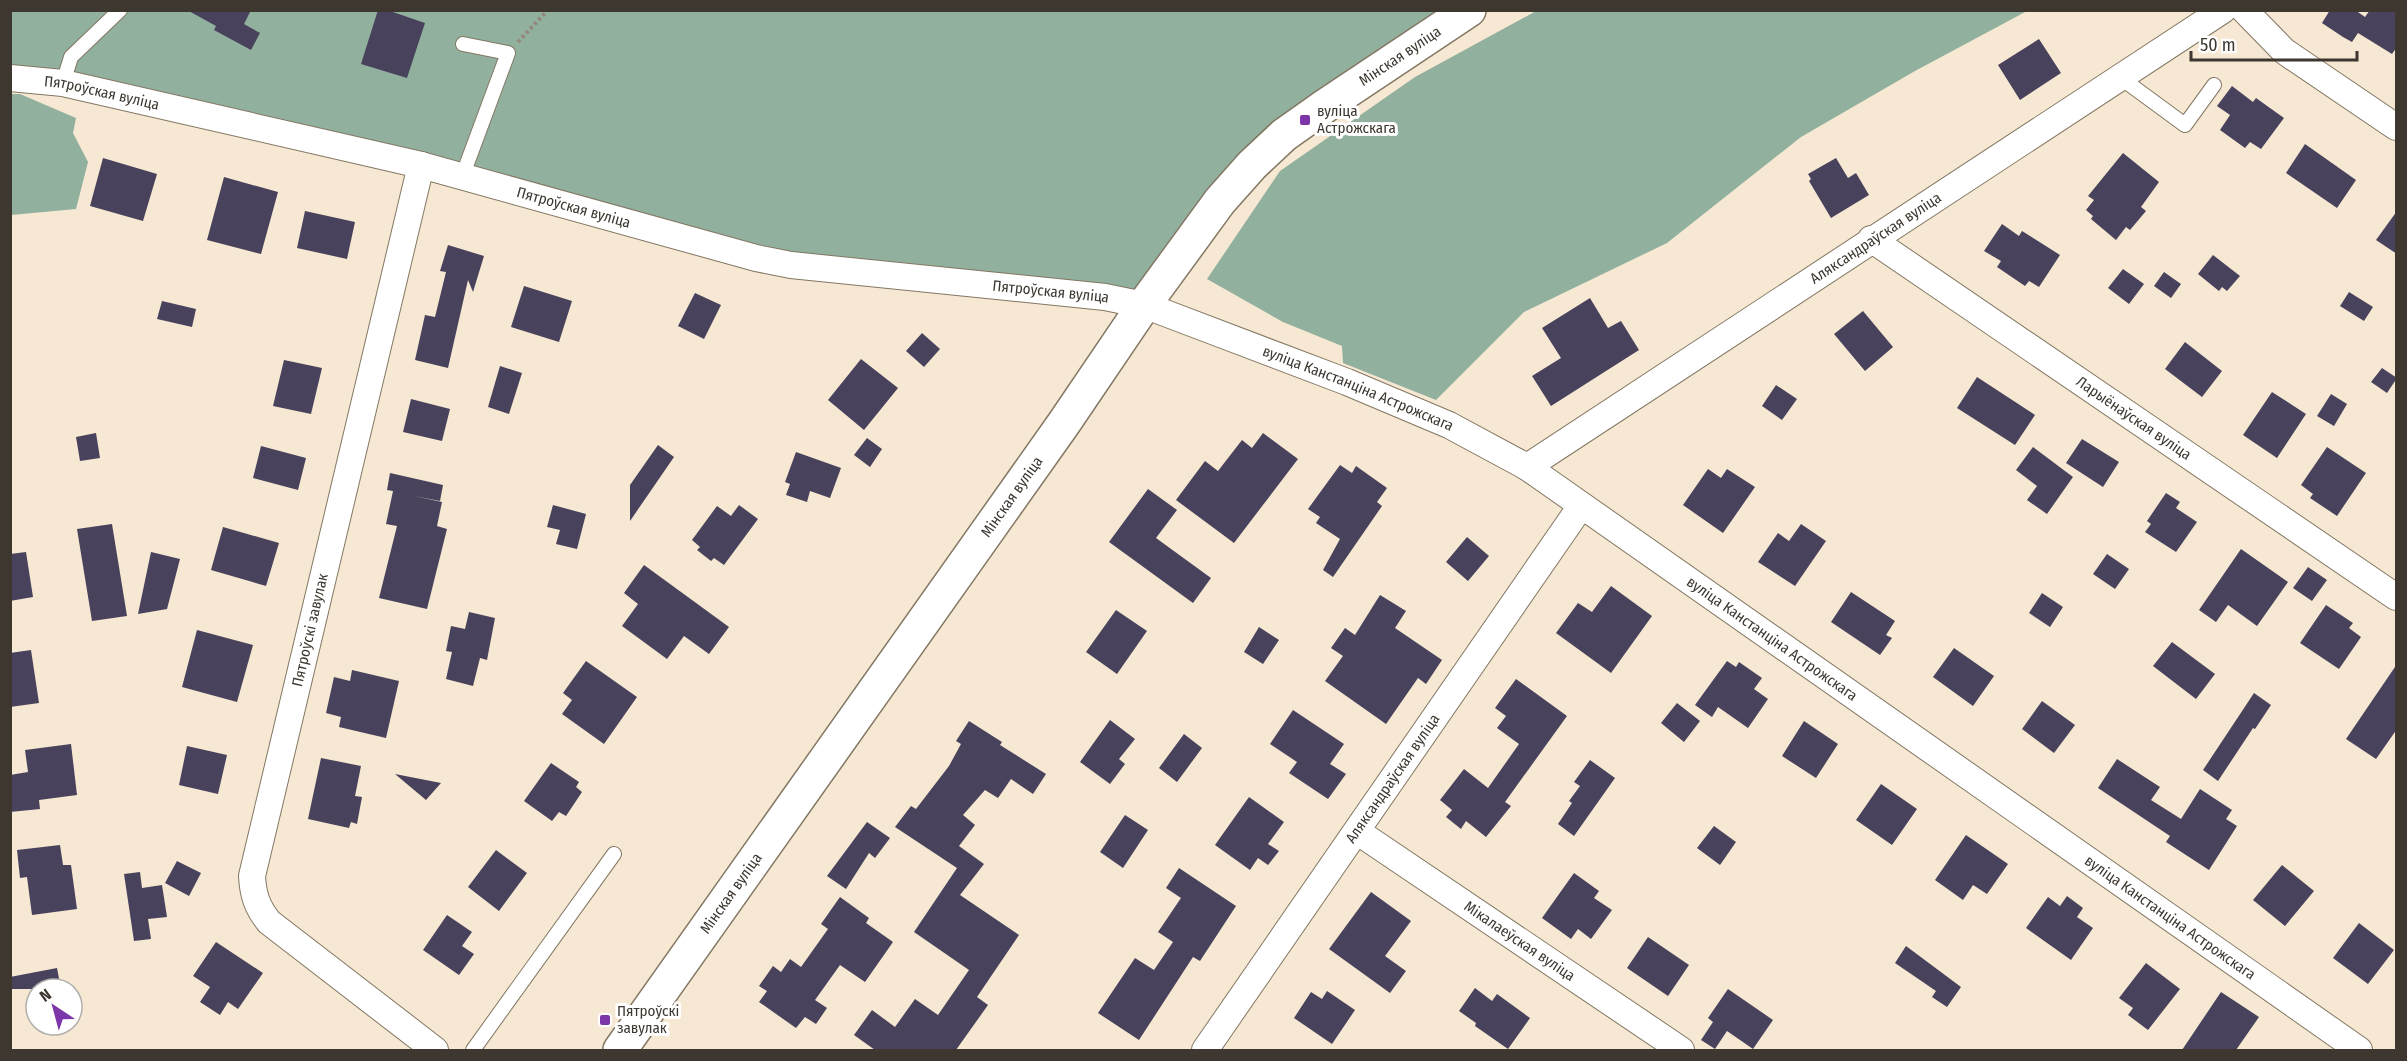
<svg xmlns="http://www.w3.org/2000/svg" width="2407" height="1061" viewBox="0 0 2407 1061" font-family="'Fira Sans Condensed',sans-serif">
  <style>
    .forest { fill: #91b09e }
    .building { fill: #49425c }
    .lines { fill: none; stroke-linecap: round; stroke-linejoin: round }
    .service-casing { stroke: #837763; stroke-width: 16 }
    .minor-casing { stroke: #837763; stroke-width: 28 }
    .secondary-casing { stroke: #837763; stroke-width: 36 }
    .path { stroke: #92897a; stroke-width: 4; stroke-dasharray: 3 3; stroke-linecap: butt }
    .service { stroke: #fff; stroke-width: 14 }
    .minor { stroke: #fff; stroke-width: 26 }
    .secondary { stroke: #fff; stroke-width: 33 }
    .poi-dot { fill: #7d36aa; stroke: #fff; stroke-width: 2 }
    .labels { text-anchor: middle; stroke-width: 6; stroke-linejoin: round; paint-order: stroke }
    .street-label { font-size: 15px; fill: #3d372f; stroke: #fff }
    .poi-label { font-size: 15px; fill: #3d372f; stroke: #fff; text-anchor: start }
  </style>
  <rect width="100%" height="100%" fill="#f6e8d2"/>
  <path class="forest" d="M11 10 1469 11 1325 106 1144 305 819 270 11 78Z
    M1538 10H2027V11L1915 71 1801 137 1667 243 1524 312 1436 400 1343 363 1342 346 1283 322 1207 279 1280 171 1415 77Z
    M11 94H20L76 118 73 133 88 162 76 209 11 215Z"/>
  <path class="building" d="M187 10H251L244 24 260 33 251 50 214 30 216 26Z
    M378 10H387L425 23 407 78 361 64Z
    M2330 10H2355L2365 17 2370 10H2397V47L2392 54 2358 33 2352 42 2343 37 2322 23Z
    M2039 39 2061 73 2020 100 1998 65Z
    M2232 86 2253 102 2256 98 2284 118 2261 149 2250 142 2245 148 2220 130 2230 115 2217 106Z
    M2305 144 2356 180 2337 208 2286 173Z
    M2123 153 2159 182 2141 207 2146 211 2130 230 2126 227 2116 240 2091 219 2093 216 2086 210 2094 200 2088 196Z
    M103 158 157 174 143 221 90 206Z
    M1836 158 1848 178 1856 173 1869 195 1831 218 1809 181 1811 179 1808 174Z
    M224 177 278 192 261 254 207 240Z
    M305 211 355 222 347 259 297 248Z
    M2397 211V254L2376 240Z
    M2002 224 2019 236 2022 231 2060 255 2039 287 2029 281 2025 286 1997 267 2001 261 1984 251Z
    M448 245 484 256 473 292 468 280 448 368 415 360 425 315 435 317 446 272 440 271Z
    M2213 255 2240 276 2227 291 2222 287 2219 291 2198 274Z
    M2123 269 2144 284 2129 304 2108 288Z
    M2164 272 2181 284 2171 298 2154 286Z
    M524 286 572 301 559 342 511 327Z
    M2349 292 2373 307 2364 321 2340 306Z
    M695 293 721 305 704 339 678 326Z
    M1590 298 1608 328 1621 321 1639 350 1551 406 1532 376 1561 358 1542 328Z
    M162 301 196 309 192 327 157 319Z
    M1863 311 1893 347 1865 371 1834 334Z
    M922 333 940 349 924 367 906 351Z
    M2185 342 2222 371 2202 397 2165 369Z
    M861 359 898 388 864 430 828 400Z
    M284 360 322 368 311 414 273 406Z
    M500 366 522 373 509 414 488 407Z
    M2382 368 2397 378 2387 393 2371 382Z
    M1977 377 2035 415 2015 445 1957 408Z
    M1776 385 1797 399 1782 420 1762 406Z
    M2272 392 2306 414 2277 458 2243 435Z
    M2331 394 2347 404 2334 426 2317 416Z
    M411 399 450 409 442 441 403 432Z
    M96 433 100 458 80 461 76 437Z
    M1263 433 1298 459 1234 543 1176 500 1205 461 1218 471 1242 440 1252 448Z
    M867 438 882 449 870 467 854 455Z
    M2082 439 2119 462 2103 487 2066 463Z
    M658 445 674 457 630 521V485Z
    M261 446 306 458 298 490 253 478Z
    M2033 447 2073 477 2047 514 2027 500 2037 486 2016 470Z
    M2327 447 2366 473 2337 516 2310 498 2313 494 2301 485Z
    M796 452 841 468 830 498 810 491 807 502 786 495 790 484 785 482Z
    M1340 465 1352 473 1356 466 1387 488 1377 502 1382 506 1333 577 1323 570 1340 539 1316 523 1320 517 1308 509Z
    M1708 469 1721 478 1727 469 1755 487 1723 533 1683 505Z
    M390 473 443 485 440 501 414 496 442 502 437 526 447 529 427 609 379 598 397 526 386 524 393 491 387 490Z
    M1148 489 1177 510 1156 538 1211 578 1193 603 1109 542Z
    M2166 493 2180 502 2176 508 2197 522 2176 552 2145 532 2151 524 2147 521Z
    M553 505 586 514 577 549 556 544 560 530 547 527Z
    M739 505 758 519 724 565 714 558 711 561 697 550 700 547 692 540 717 506 731 516Z
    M112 524 127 616 92 621 77 529Z
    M1801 524 1826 541 1795 586 1758 562 1778 533 1789 541Z
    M223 527 279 543 266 586 211 570Z
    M1467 537 1489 556 1468 581 1446 562Z
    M2241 549 2288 582 2257 626 2228 605 2216 622 2199 610Z
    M26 552 33 597 10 601V554Z
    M151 552 180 559 167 609 138 614Z
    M2107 554 2129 569 2115 589 2093 574Z
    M644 565 729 627 709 654 684 636 667 659 622 626 638 604 624 593Z
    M2308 567 2327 580 2312 601 2293 588Z
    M1611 586 1652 616 1611 673 1556 633 1578 603 1592 612Z
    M1851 592 1895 621 1886 635 1892 638 1880 655 1831 622Z
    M2042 593 2063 607 2050 627 2029 613Z
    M1380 595 1406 611 1395 628 1442 660 1426 684 1418 678 1386 724 1325 681 1343 656 1331 648 1345 628 1355 635Z
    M2326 605 2353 623 2349 628 2361 637 2339 669 2300 643Z
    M1116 610 1147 631 1117 674 1086 652Z
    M469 612 495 618 487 660 480 658 473 686 446 679 452 652 446 651 451 626 465 629Z
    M1259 627 1279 640 1263 664 1244 652Z
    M197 630 253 645 237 702 182 687Z
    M2172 642 2215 674 2196 699 2153 666Z
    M1954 648 1994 676 1973 706 1933 677Z
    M31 650 39 703 10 707V653Z
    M586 661 637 697 604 744 562 714 572 700 563 693Z
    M1727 661 1736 667 1739 662 1762 678 1754 689 1768 699 1748 728 1718 707 1712 717 1695 705Z
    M2397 664V729L2376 759 2346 739Z
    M352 670 399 681 386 738 339 727 341 717 326 713 334 677 350 681Z
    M1516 679 1567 716 1505 802 1511 806 1486 837 1466 821 1461 829 1446 817 1452 810 1440 800 1464 769 1488 788 1519 744 1497 728 1506 716 1495 708Z
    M2254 693 2271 705 2255 729 2253 728 2218 781 2203 770Z
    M2042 701 2075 725 2054 753 2022 729Z
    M1677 703 1700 721 1684 742 1661 723Z
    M1293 710 1344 744 1330 764 1346 774 1328 799 1289 773 1297 762 1270 744Z
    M1110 720 1135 739 1119 759 1125 764 1110 784 1080 762Z
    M969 721 1002 742 1000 745 1046 774 1033 794 1011 779 998 798 985 790 963 815 975 825 959 846 984 864 960 895 1019 935 977 997 988 1005 956 1050H875L854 1035 872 1010 895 1027 915 999 938 1015 969 970 914 932 957 868 895 827 911 806 916 809 949 766 961 744 956 741Z
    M1804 721 1838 744 1816 778 1782 756Z
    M1184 734 1202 748 1177 782 1159 768Z
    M71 744 77 795 39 800 40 809 10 812V775L28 772 25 750Z
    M187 746 227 755 218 794 179 785Z
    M321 758 361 766 355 796 362 797 357 824 351 822 349 828 308 819Z
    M2117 759 2160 787 2151 800 2181 819 2200 789 2232 810 2226 819 2237 826 2209 870 2166 842 2170 836 2098 788Z
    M1590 760 1615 778 1574 836 1558 824 1572 803 1569 801 1580 786 1574 782Z
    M551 763 579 782 576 787 582 792 566 816 559 812 552 821 524 801Z
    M395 774 441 783 426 800Z
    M1881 784 1917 809 1892 845 1856 820Z
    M1249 797 1284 822 1268 844 1279 851 1268 865 1258 858 1250 870 1215 845Z
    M1125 815 1148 830 1123 868 1100 852Z
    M867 822 890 838 875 858 869 853 846 889 827 876Z
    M1714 826 1736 842 1720 865 1697 848Z
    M1966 835 2008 864 1987 894 1973 885 1963 900 1935 880Z
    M60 845 63 865H71L77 909 32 915 27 877 20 878 17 850Z
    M496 850 527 873 499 911 468 887Z
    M177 861 201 873 189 896 165 883Z
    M2282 865 2314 891 2285 926 2253 900Z
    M1179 868 1236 906 1200 961 1193 957 1139 1040 1098 1013 1135 958 1154 970 1173 942 1158 932 1181 898 1166 888Z
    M140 872 142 888 162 885 167 917 148 919 151 939 134 941 124 874Z
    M1574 873 1599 891 1594 898 1612 910 1591 939 1578 929 1571 939 1542 918Z
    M1371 892 1411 921 1385 956 1406 971 1390 993 1329 949Z
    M2067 896 2083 908 2077 917 2093 928 2071 960 2026 928 2048 897 2060 906Z
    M840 897 869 918 866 923 893 942 865 982 840 965 815 1000 827 1008 816 1024 805 1017 796 1028 759 1002 767 991 759 986 773 966 781 972 790 959 801 967 828 929 821 924Z
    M447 915 472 932 462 946 474 954 459 975 423 950Z
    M2359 923 2394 950 2368 984 2333 958Z
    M1648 937 1689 965 1668 996 1627 968Z
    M216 942 263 973 238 1009 228 1002 220 1015 200 1002 210 987 193 976Z
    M1906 946 1961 987 1947 1007 1932 997 1936 991 1895 963Z
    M2146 963 2180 989 2148 1030 2128 1015 2133 1008 2119 998Z
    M57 968 61 989H10V977Z
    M1475 988 1492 1001 1497 994 1530 1018 1508 1049 1475 1026 1476 1023 1459 1011Z
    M1728 989 1773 1020 1753 1049 1727 1031 1715 1049 1701 1040 1713 1022 1708 1018Z
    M1327 991 1355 1010 1332 1044 1294 1018 1311 992 1322 999Z
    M2221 992 2259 1017 2236 1050H2182Z"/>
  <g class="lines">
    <g class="service-casing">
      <path id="service" d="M2121 78 2185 125 2214 85
        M63 83 71 57 120 10
        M462 177 508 53 463 44
        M473 1050 614 854"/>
    </g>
    <g class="minor-casing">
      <g id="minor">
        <path d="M2244 10 2284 51 2396 127"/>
        <path id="s1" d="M10 78 63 83 421 165 756 258 791 265 1105 297 1144 305 1347 382 1449 425 1527 467 2359 1050"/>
        <path d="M421 165 252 876C253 895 257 907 269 922L435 1050"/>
        <path id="s2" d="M1871 239 2396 597"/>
        <path id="s3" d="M1527 467 2223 10"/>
        <path id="s4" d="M1358 832 1681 1050"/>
        <path id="s5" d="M1205 1050 1581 506"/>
      </g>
    </g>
    <g class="secondary-casing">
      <g id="secondary">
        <path id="s6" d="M620 1050 1064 423 1144 305 1220 201 1252 165 1284 135 1325 106 1469 10"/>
      </g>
    </g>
    <path class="path" d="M518 42 548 10"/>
    <use href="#service" class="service"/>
    <use href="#minor" class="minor"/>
    <use href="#secondary" class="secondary"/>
  </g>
  <g class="poi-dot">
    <rect x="1299" y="114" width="12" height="12" rx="3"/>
    <rect x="599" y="1014" width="12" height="12" rx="3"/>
  </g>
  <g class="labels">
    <g class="street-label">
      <text dy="5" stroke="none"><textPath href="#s6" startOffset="1272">Мінская вуліца</textPath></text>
      <text dy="5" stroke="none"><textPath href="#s1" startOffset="93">Пятроўская вуліца</textPath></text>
      <text dy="5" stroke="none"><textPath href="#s1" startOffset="579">Пятроўская вуліца</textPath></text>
      <text dy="5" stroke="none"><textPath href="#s3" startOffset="417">Аляксандраўская вуліца</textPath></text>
      <text dy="5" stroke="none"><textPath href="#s1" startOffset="1065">Пятроўская вуліца</textPath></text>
      <text dy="5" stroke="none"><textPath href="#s1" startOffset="1389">вуліца Канстанціна Астрожскага</textPath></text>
      <text dy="5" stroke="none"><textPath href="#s2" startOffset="318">Ларыёнаўская вуліца</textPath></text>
      <text dy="5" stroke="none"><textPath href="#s6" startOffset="678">Мінская вуліца</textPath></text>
      <text transform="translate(310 630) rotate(-77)" y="5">Пятроўскі завулак</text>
      <text dy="5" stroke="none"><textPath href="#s1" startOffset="1875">вуліца Канстанціна Астрожскага</textPath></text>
      <text dy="5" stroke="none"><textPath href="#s5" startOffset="330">Аляксандраўская вуліца</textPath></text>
      <text dy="5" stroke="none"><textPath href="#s6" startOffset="192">Мінская вуліца</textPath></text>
      <text dy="5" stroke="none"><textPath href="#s1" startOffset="2361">вуліца Канстанціна Астрожскага</textPath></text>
      <text dy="5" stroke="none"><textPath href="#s4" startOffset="195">Мікалаеўская вуліца</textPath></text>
    </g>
    <g class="poi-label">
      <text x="1317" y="116">вуліца<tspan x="1317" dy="17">Астрожскага</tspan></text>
      <text x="617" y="1016">Пятроўскі<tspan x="617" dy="17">завулак</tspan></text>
    </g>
  </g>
  <rect width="2407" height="1061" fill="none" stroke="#3d372f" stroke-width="24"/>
  <g transform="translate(54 1007) rotate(324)"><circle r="28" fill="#ffffff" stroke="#b1afac" stroke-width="1.5"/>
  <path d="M0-4.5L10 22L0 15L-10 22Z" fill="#7d36aa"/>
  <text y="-9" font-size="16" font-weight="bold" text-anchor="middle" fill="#3d372f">N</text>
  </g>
  <path d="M2191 51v9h166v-9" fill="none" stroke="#3d372f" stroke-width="3"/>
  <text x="2200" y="51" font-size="18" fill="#3d372f" stroke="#ffffff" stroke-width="4.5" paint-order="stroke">50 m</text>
</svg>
